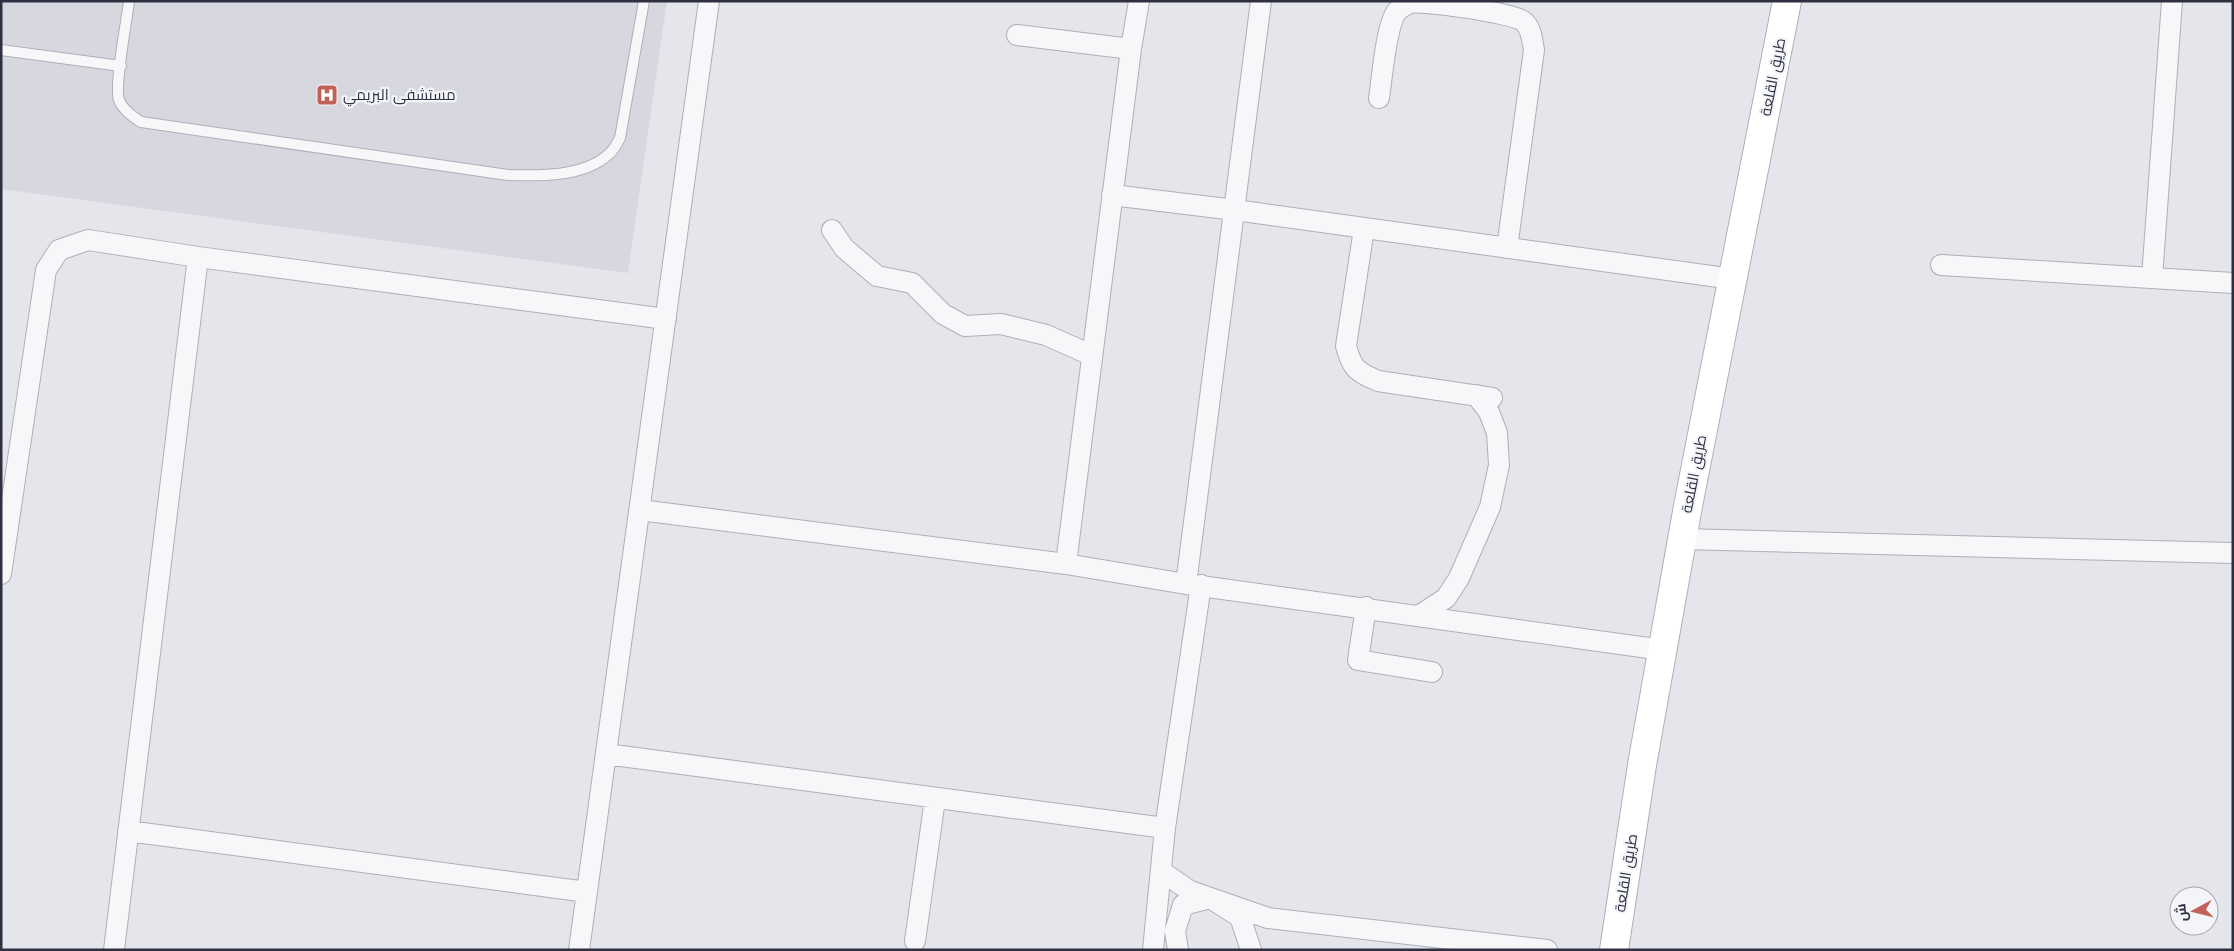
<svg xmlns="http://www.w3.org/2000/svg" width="2234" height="951" viewBox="0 0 2234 951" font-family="Inter,Cairo,sans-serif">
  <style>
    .built { fill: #d7d8df }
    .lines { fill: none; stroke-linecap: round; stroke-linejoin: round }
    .lane-casing { stroke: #aeafb8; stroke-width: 12 }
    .street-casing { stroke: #aeafb8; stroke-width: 22 }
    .secondary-casing { stroke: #aeafb8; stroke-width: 30 }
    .lane { stroke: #f7f7f9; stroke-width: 10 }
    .street { stroke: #f7f7f9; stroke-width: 20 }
    .secondary { stroke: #fff; stroke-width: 28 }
    .labels { text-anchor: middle; stroke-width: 4.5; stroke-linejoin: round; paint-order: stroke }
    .street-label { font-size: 15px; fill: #2e3042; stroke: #f4f5f8 }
    .poi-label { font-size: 15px; fill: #2e3042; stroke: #f4f5f8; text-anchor: start }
  </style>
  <rect width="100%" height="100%" fill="#e5e6eb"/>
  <path class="built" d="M1 1H667L628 273 1 189Z"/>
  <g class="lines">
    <g class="lane-casing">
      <path id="lane" d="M129 1C127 19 114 87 119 100 123 110 132 116 141 122L508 175C541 176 584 177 609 154 614 150 617 143 620 138L644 1
        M1 50 121 66"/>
    </g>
    <g class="street-casing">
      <path id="street" d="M1017 35 1131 49 1066 564
        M1131 49 1139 1
        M1379 98C1382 79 1386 25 1397 11 1399 9 1407 4 1410 3 1423 0 1512 13 1523 21 1532 28 1532 40 1534 50L1507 248
        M1112 195 1235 210 1733 279
        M1364 229 1346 346C1352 369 1357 372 1378 381L1492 398
        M832 230 844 248 877 276 912 283 943 314 965 326 1001 324 1046 335 1091 355
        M1941 265 2233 283
        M2152 278 2172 1
        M640 510 1066 564 1186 584 1663 650
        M1682 539 2233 553
        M1 574 46 270 59 250 88 240 198 257 666 319
        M1186 584 1261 1
        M1366 607 1358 660 1432 672
        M1420 615 1446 598 1459 578 1490 507 1499 465 1497 433 1489 412 1476 395
        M606 754 1165 828
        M128 831 587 892
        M1161 871 1190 891 1268 918 1547 950
        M915 941 935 799
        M114 950 198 257
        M579 950 709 1
        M1153 950 1165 828 1201 585
        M1178 950 1175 931 1183 905 1210 898 1240 917 1251 950"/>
    </g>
    <g class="secondary-casing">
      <path id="secondary" d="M1614 950 1642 765 1688 506 1787 1"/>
    </g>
    <use href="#lane" class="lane"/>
    <use href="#street" class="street"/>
    <use href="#secondary" class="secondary"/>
  </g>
  <defs>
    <g id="hospital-square" transform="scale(1.125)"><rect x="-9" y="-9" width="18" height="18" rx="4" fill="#c16259" stroke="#f4f5f8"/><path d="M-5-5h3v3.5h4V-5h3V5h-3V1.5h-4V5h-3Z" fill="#fff"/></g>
  </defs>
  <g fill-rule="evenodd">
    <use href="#hospital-square" x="327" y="95"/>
  </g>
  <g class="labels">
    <g class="street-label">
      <text transform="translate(1773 77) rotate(-79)" y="5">طريق القلعة</text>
      <text transform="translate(1694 474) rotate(-79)" y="5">طريق القلعة</text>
      <text transform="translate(1626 873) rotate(-81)" y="5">طريق القلعة</text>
    </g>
    <g class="poi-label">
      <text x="343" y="100">مستشفى البريمي</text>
    </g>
  </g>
  <rect width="2234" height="951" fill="none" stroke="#2e3042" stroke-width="5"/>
  <g transform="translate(2194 911) rotate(263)"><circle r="24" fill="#f4f5f8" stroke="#a5a6af"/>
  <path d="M0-4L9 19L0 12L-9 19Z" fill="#c16259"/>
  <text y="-8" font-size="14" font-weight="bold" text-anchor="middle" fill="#2e3042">ش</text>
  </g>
</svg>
